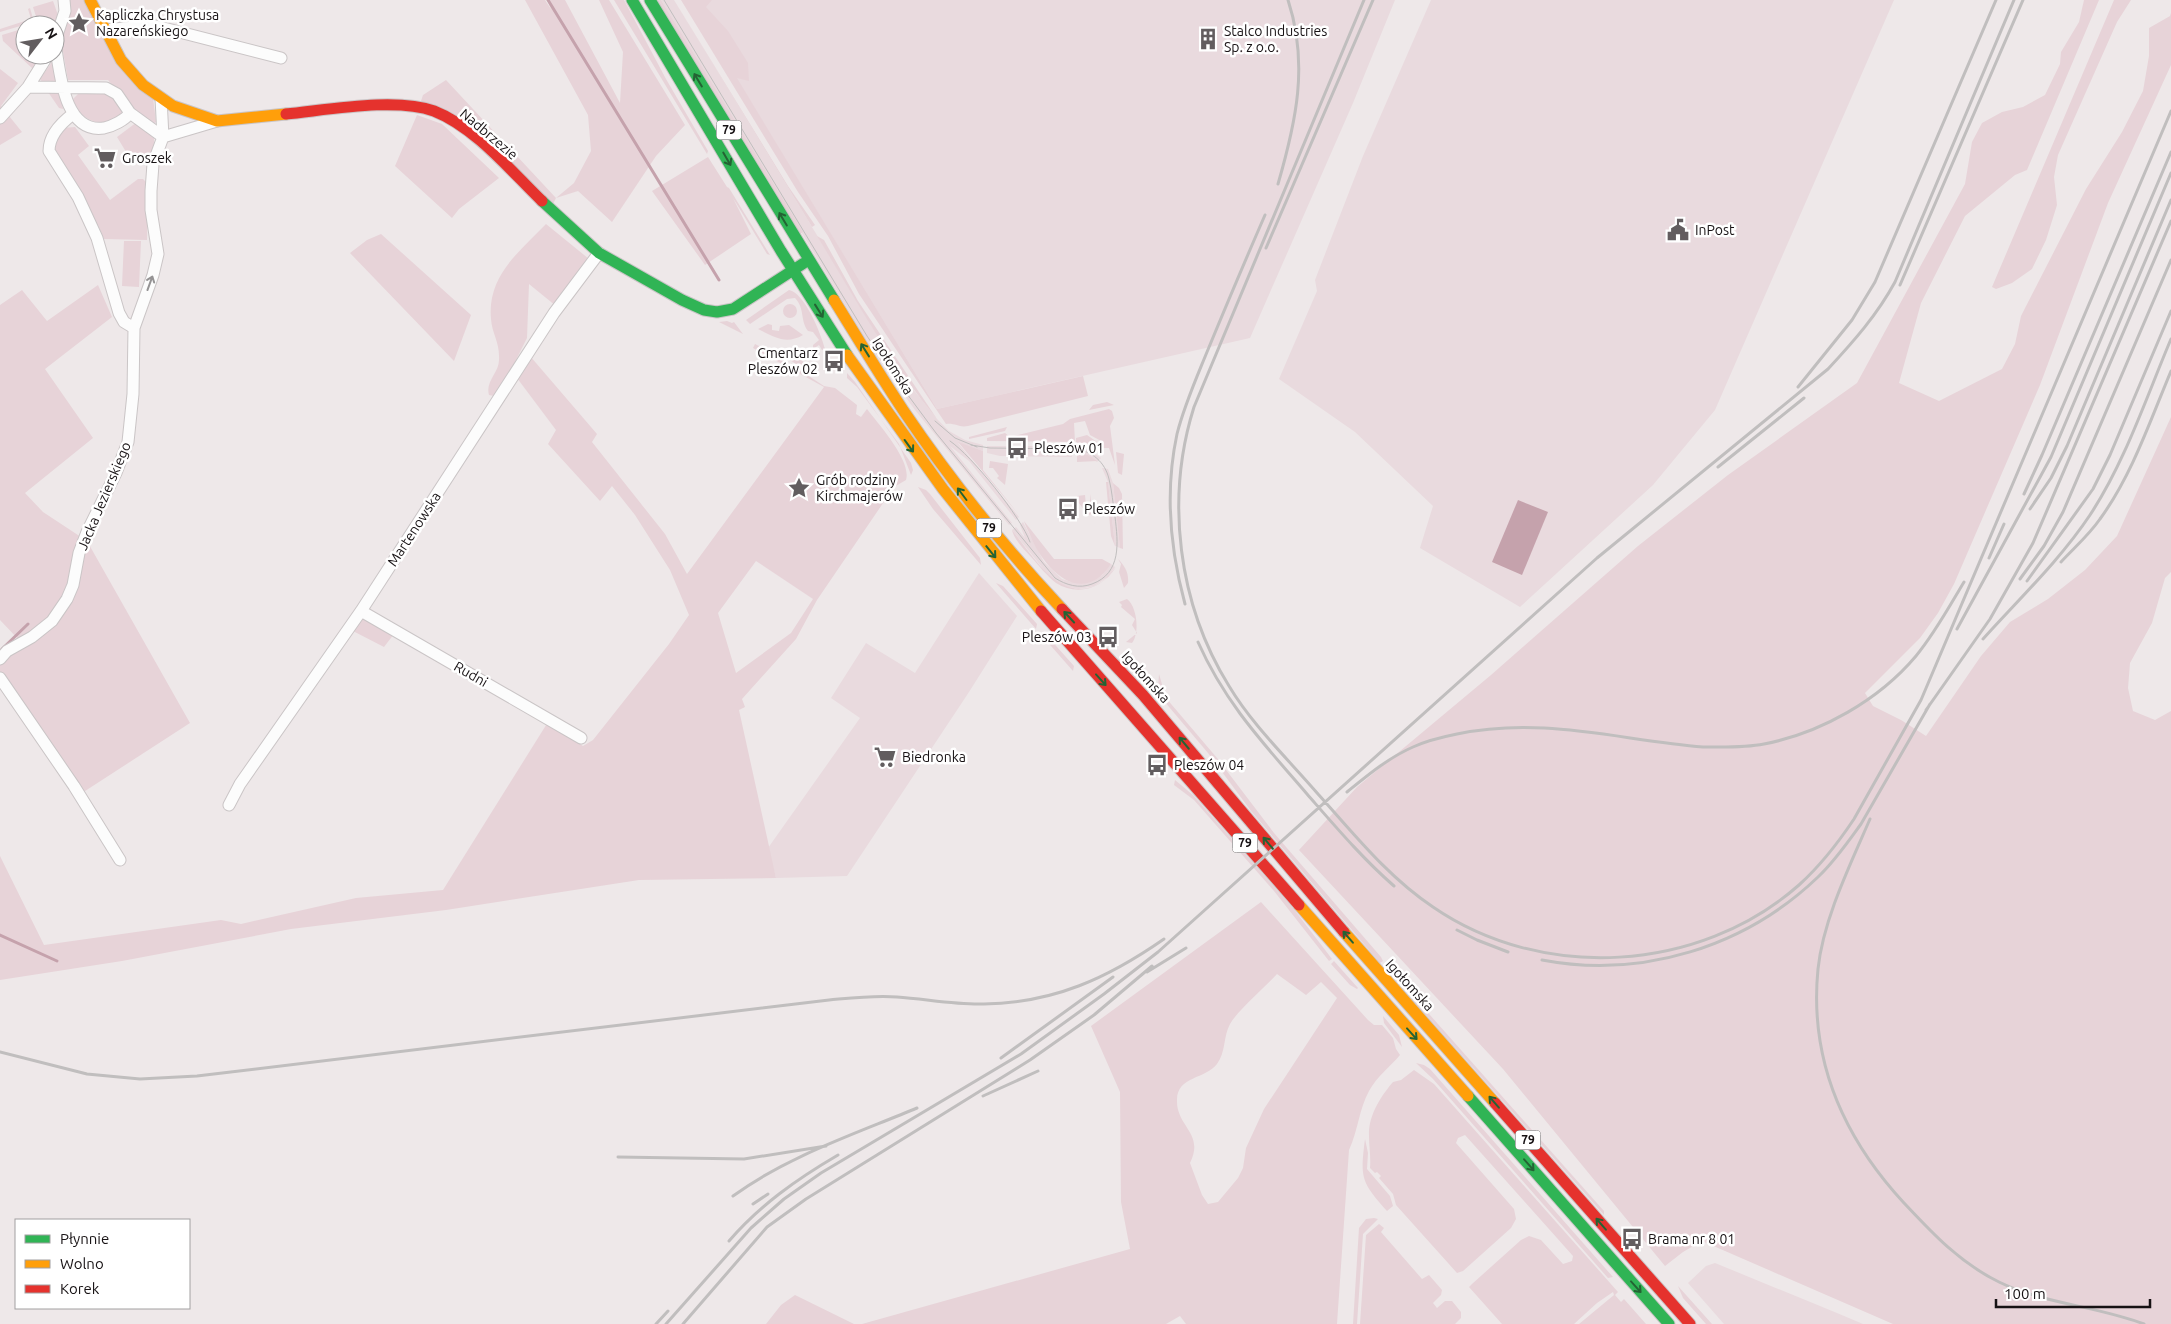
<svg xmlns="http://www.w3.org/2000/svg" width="2171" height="1324" viewBox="0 0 2171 1324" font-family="Ubuntu,sans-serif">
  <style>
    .built { fill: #e9dade }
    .green { fill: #e7d3d8; fill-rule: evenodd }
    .water { fill: #c5a2ac }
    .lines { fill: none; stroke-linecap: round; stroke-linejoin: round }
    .stream { stroke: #c5a2ac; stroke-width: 3 }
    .street-casing { stroke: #cac5c6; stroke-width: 13 }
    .fast-casing { stroke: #cac5c6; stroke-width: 13 }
    .slow-casing { stroke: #cac5c6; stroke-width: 13 }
    .jam-casing { stroke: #cac5c6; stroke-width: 13 }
    .street { stroke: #fcfcfc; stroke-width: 11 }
    .fast { stroke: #30b455; stroke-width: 11 }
    .slow { stroke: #ff9f0a; stroke-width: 11 }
    .jam { stroke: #e5322d; stroke-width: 11 }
    .tram { stroke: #c0bebe; stroke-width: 1 }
    .rail { stroke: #c0bebe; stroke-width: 3 }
    .oneway { stroke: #246334 }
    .oneway2 { stroke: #959394 }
    .labels { text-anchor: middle; stroke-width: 5; stroke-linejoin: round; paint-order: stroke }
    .shield { fill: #fff; stroke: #5d595a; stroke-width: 1 }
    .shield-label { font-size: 12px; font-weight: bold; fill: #171214 }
    .poi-label { font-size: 14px; fill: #171214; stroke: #fff; text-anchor: start }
    .street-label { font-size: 14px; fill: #171214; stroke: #fff }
  </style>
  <rect width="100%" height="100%" fill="#eee8e9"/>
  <path class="built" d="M661 0H674L874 329 912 388 937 419 949 431 965 440 983 445V451L958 443 1019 517 1016 520 969 461 950 446 1012 523 1009 525 915 410 896 384 864 336Z
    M689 0H1395L1353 103 1250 338 937 409Z
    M1431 0H1894L1715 410 1653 485 1520 607 1420 548 1433 506 1355 432 1279 379 1317 291 1315 280 1363 156Z
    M987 446H1072V457L1000 456 987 453Z
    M1077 446 1088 449 1101 458 1097 462 1088 455 1077 452Z
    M1102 468 1108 469 1113 483 1120 548 1115 546 1108 482Z
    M1023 522 1044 562 1062 579 1072 582 1087 583 1102 575 1111 564 1115 567 1108 577 1094 586 1079 589 1064 586 1049 576 1012 530 1016 527 1025 538 1020 525Z
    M979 573 1017 616 969 692 847 876 776 878 768 848 860 718 831 698 866 643 915 673Z
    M1715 1263 1837 1313 1863 1324H1724L1688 1283 1706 1266Z"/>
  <path class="green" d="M69 0H85L153 98 156 122 152 125 137 114 108 80H68L61 40Z
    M525 0H545L551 9 547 0H565L620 103 623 52 599 0H609L685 125 656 156 612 222 578 191 556 198 553 204 421 101 423 95 446 80 556 198 574 183 591 151 588 115Z
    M614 0H624L666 79 708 151 707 154Z
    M657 0H661L803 232 800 234Z
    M674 0 788 186 815 225 812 227Z
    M681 0H712L706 7 728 31 748 63 749 81 737 78 937 409 1083 376 1088 396 968 426C959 428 956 423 946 424L859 294 828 236 798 192Z
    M2084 0H2099L2027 170 2015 175 1965 216 1921 303 1899 383 1939 401 2002 369 2015 344 2021 316 2086 189 2122 132 2143 91 2149 56V28L2170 16 2171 13V65L2108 203 2040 385 1954 584 1938 613 1920 638 1865 693 1873 706 1901 720 1926 736 1981 656 2010 622 2048 599 2085 570 2117 536 2171 417V572L2165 578 2152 623 2130 663 2128 688 2133 711 2155 720 2171 711V1324H1893L1702 1241 1683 1252 1665 1266 1503 1069 1299 850 1357 787 1491 675 1638 546 1728 475 1857 383 1965 184 1972 142 1982 123 2002 112 2023 107 2045 95 2060 64 2061 52 2079 22Z
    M2114 0H2131L2117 22 2058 155 2054 177 2057 205 2046 240 2032 269 2012 283 1996 289 1992 287Z
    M53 1 58 15 53 25H34L38 23 33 7Z
    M30 8 34 22 0 32V29L31 19 28 9Z
    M25 28V55H38L40 58 33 69 3 41 2 35Z
    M54 59 58 83H43L40 79Z
    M0 69 18 83 1 106 22 132 0 145Z
    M81 91 109 93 123 110C119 119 111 120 103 124 88 121 78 115 73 99Z
    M48 92H60L63 109 59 108Z
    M417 115 442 124 499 178 459 209 452 218 395 166Z
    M137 122 154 138C154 148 154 156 146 163L139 162 134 165 117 137Z
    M75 127 89 146 78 155 110 200 138 179H143L148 184 147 240 104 239 98 225H95L53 153V141L63 128Z
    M708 157 727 187 729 188 770 255 767 254 733 198 751 234 705 265 652 191Z
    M546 224 589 259 556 306 529 284 527 338 508 376 494 396 489 395C485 381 499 373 499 360 500 342 492 334 491 319 487 276 519 252 546 224Z
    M381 234 471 315 454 361 350 253 367 240Z
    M817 236 824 240 858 301 937 419C890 363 855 298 817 236Z
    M124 241H141L139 287 122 286Z
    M98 285 112 317 45 369 93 438 25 493 43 512 87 541 190 723 82 793 0 674V665L9 655 60 619 80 583 79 572 50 619 19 640 0 620V305L22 290 47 321Z
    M789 290C805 293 821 334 825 349L822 350 819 345 813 349V345L819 340 813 332 808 331C800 321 805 308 795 298L787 299 750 324 746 320Z
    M783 311a7 7 0 1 1 14 0a7 7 0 1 1-14 0Z
    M727 321 732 323 734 322 743 334 719 322Z
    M768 324 772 325V330L779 331 780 326 789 325 803 335C786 345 774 337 758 329Z
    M755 344 775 354 824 386 835 388 857 405 856 414 861 417 867 409C879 425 912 461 906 480L894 487 817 600 796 639 742 699 745 707 739 710 776 878 639 880 446 910 291 929 122 961 0 980V856L44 945 221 920 241 924 356 898 443 890 548 722 583 746 593 740 669 644 689 615 670 570 635 515 612 486 600 501 548 444 556 430 517 378 530 356 597 434 592 442 665 534 687 574 824 387 753 348ZM756 561 813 599 791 633 736 673 718 613Z
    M804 351 806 353 800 357 810 373 779 353 790 354Z
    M847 373 855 382 911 463 913 470 911 475 899 444 857 387 847 378Z
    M1107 402 1114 405 1089 410 1093 405Z
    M1109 409 1112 411 1114 418 1110 426 1115 465 1109 448H1102L1103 442 1090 435 1085 421 1074 423 1075 442 987 441V438L1005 433 1010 437 1063 424 1070 419Z
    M1007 427 1005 431 969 439V437Z
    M1087 435 1100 444V448L1097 450 1076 442V438Z
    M958 442 983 451V470L1020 516Z
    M1077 452 1088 455 1097 461 1077 462Z
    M1116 452 1124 454 1122 475 1118 473Z
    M990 461 1008 464 1005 485 997 478 999 476 993 468H989Z
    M1106 482H1108L1115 546 1111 536Z
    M1113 483 1119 488 1122 494 1123 549 1120 548Z
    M918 487 926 490 930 494 980 558 981 565 933 509Z
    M1090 494 1093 514 1088 515 1078 502 1077 496 1085 495 1086 506 1090 505Z
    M1024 521 1054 559H1102L1111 564C1081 609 1043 568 1030 535 1028 530 1025 525 1024 521Z
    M1012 530C1033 556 1061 606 1100 583 1107 579 1112 571 1116 567 1103 588 1078 597 1056 583 1047 576 1039 566 1032 558 1025 550 1014 540 1012 530Z
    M1118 559C1125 566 1129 573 1128 583L1124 588 1119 572 1121 564Z
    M996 583 1003 586 1037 624 1036 629Z
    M1127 599C1137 606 1140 633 1132 643L1126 642 1137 633 1132 625 1135 619 1121 607 1122 605 1119 602Z
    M360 617 394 634 384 647 351 630Z
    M1044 638H1049L1074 666 1073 671Z
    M1159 674 1166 698 1217 758 1274 833 1381 957 1383 961 1380 963 1251 811 1208 753 1164 701 1158 689Z
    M1175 780 1193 795 1293 908 1332 959 1329 961 1274 891 1194 800 1174 785Z
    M1261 902 1368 1020 1374 1025H1382L1393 1038 1396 1049 1400 1055C1390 1067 1377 1076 1369 1091 1359 1109 1358 1131 1349 1150L1337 1324H1186L1180 1316 1166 1324H862L1130 1249 1121 1202 1120 1092 1091 1026ZM1277 974 1306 995 1321 982 1337 998 1264 1109 1246 1148 1243 1168 1238 1178 1218 1202 1208 1204 1202 1195 1190 1163C1205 1133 1176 1127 1177 1100 1177 1076 1206 1079 1217 1064 1226 1052 1223 1037 1230 1024 1239 1009 1264 988 1277 974Z
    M1334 961 1358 988 1357 989 1350 985 1331 964Z
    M1414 997 1604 1211V1215L1412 999Z
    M1383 1016 1399 1035 1402 1047 1384 1023Z
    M1416 1063 1424 1065 1430 1069 1613 1277 1608 1278 1433 1079Z
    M1414 1070 1434 1084 1618 1292 1615 1295 1621 1302 1624 1299 1646 1324H1579L1614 1295 1613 1292 1597 1303 1574 1324H1502L1469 1287 1472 1284 1521 1240 1529 1236 1541 1240 1563 1264 1572 1261 1573 1256 1465 1135 1458 1138 1456 1143 1514 1209 1516 1219 1511 1228 1463 1271 1457 1273 1396 1205 1393 1194 1379 1178 1381 1176 1377 1172 1375 1173 1370 1168C1371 1157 1369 1147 1369 1136 1368 1116 1381 1096 1393 1082L1401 1080Z
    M1365 1139 1368 1153 1367 1169 1390 1196 1393 1206 1387 1211C1361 1182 1360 1178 1365 1139Z
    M1374 1218 1378 1219 1363 1234 1357 1324H1353L1359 1228 1366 1219Z
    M1379 1224 1384 1228 1381 1232 1422 1279 1429 1275 1442 1290 1441 1295 1433 1303 1437 1308 1445 1301H1452L1461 1312V1318L1455 1324H1360L1366 1235Z
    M1678 1286 1712 1324H1706L1683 1298Z
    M795 1295 854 1324H766L781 1305Z"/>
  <path class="water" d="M1518 500 1548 512 1522 575 1492 562Z"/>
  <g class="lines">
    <path class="stream" d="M548 0 719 280
      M2 649 28 624
      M0 935 57 961"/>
    <g class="street-casing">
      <path id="street" d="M106 30 152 25 281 58
        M55 41 65 11 64 0
        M55 43C60 70 63 134 104 128 113 126 125 120 130 113L163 137 217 121
        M28 87 106 88 117 94 130 113
        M73 114C61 123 49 135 49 151L78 197 97 238 119 313 124 322 134 328
        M0 118 28 87 48 55
        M361 611 581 738
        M0 659 7 651 32 637 52 621 67 599 73 585 79 553 87 532 116 473 128 442 133 394 134 328 153 275 158 254 151 210V191L153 164 163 137 161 98
        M0 678 74 786 120 860
        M229 805 240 784 361 611 554 313 599 253"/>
    </g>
    <g class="fast-casing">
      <path id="fast" d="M632 0 781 251 847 355
        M650 0 834 300
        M542 201 599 253 682 300 704 310 717 312 733 309 804 263
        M1468 1096 1669 1324"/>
    </g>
    <g class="slow-casing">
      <path id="slow" d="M90 0 121 60 143 85 173 106 217 121 286 114
        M834 300C857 337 879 374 903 410 951 481 1004 547 1062 609
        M847 355 943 489 1041 611
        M1299 905 1468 1096
        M1344 932 1495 1103"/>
    </g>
    <g class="jam-casing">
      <path id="jam" d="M286 114C327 110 396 97 434 111 475 127 511 171 542 201
        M1062 609 1143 695 1344 932
        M1041 611 1299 905
        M1495 1103 1690 1324"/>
    </g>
    <use href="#street" class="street"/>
    <use href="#fast" class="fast"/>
    <use href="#slow" class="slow"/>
    <use href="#jam" class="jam"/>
    <path class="tram" d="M664 0 867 336 896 379 936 433 1055 578C1066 585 1079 589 1092 584 1122 573 1118 542 1115 517 1113 504 1112 491 1109 479 1105 462 1092 451 1075 449L990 448 971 445
      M935 421 955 438 977 447
      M950 441C972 456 1021 517 1030 542"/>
    <path class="rail" d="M1364 0 1194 407C1165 499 1178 604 1229 686 1253 726 1288 759 1318 794 1354 834 1388 877 1433 907 1542 982 1699 973 1799 885 1820 866 1838 843 1854 819L1921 700 2171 111
      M1278 184C1296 122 1309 64 1288 0
      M1266 248 1373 0
      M1900 285 2023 0
      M1798 387 1852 320 1875 282 1996 0
      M1718 467 1804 398
      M2024 494 2042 455 2171 152
      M2030 509 2051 478 2067 446 2171 200
      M1989 558 2004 524
      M2061 562C2074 548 2089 535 2100 519 2132 475 2150 421 2171 371
      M2020 579 2044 546 2063 512 2171 260
      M2027 581 2093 489 2110 455 2171 311
      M1185 604C1170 549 1165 490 1177 434 1184 406 1196 379 1207 352 1226 306 1245 261 1265 215
      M1957 629 2051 457 2171 173
      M1983 639C2019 599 2060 560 2090 515 2125 462 2146 398 2171 339
      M1198 642C1225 703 1264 744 1307 794 1335 826 1362 858 1394 886
      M1926 710 1990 619 2033 543 2171 221
      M1347 792C1368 775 1388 758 1413 747 1426 741 1442 737 1457 734 1542 716 1619 740 1703 747 1724 747 1744 748 1764 744 1821 733 1879 700 1916 656 1935 633 1949 607 1964 582
      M1870 819C1850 865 1823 920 1818 969 1809 1060 1843 1137 1904 1203 1933 1234 1960 1263 1999 1282 2044 1304 2097 1306 2144 1324
      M1457 930 1477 940 1508 952
      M1542 960C1642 979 1745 947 1818 877 1835 861 1848 842 1861 824L1930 704
      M1147 972 1186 948
      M0 1052 87 1074 140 1079 197 1076 829 1000C851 998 875 995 897 997 926 999 956 1005 984 1004 1054 1003 1108 978 1164 939
      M1001 1058 1113 977
      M983 1096 1038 1071
      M618 1157 744 1159 826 1146
      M733 1196C788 1156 855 1134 917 1108
      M753 1204 768 1194
      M729 1241C760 1205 797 1179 838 1155
      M656 1324 668 1311
      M666 1324 751 1228 784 1199 821 1173 1021 1054 1104 994 1158 952 1597 558 1828 369C1854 341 1877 315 1895 282L2014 0
      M683 1324 767 1227 806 1199 1030 1060 1094 1015 1152 966"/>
  </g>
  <defs><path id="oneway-shaft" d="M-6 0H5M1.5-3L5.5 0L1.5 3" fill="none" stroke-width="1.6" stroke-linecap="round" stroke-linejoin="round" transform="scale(1.25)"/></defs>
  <g class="oneway">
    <use href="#oneway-shaft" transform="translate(698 80) rotate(-121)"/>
    <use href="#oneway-shaft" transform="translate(727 159) rotate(60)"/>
    <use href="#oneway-shaft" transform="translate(783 219) rotate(-121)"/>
    <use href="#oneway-shaft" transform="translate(819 311) rotate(58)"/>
    <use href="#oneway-shaft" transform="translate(865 350) rotate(-122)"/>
    <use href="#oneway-shaft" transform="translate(909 446) rotate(54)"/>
    <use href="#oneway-shaft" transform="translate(962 494) rotate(-127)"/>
    <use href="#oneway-shaft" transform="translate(991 552) rotate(51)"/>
    <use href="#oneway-shaft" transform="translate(1069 617) rotate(-133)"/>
    <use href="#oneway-shaft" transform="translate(1101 680) rotate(48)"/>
    <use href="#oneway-shaft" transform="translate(1184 743) rotate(-130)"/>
    <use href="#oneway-shaft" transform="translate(1268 843) rotate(-130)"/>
    <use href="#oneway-shaft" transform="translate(1348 937) rotate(-131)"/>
    <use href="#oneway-shaft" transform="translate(1412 1034) rotate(48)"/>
    <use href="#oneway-shaft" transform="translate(1494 1102) rotate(-131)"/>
    <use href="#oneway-shaft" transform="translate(1529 1165) rotate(49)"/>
    <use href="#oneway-shaft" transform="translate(1601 1224) rotate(-131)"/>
    <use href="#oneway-shaft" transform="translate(1636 1287) rotate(48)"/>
  </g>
  <use class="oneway2" href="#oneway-shaft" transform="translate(150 283) rotate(-70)"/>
  <defs>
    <g id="sight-bare" transform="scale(1.725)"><path d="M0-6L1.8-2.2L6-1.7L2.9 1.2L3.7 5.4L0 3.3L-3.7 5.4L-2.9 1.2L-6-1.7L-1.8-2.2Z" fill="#625d5f" stroke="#fff" stroke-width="2.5" paint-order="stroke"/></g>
    <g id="building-bare" transform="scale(1.725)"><path d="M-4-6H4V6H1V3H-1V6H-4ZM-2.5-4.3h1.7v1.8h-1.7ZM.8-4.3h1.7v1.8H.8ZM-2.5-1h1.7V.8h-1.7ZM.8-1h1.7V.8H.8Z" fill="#625d5f" stroke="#fff" stroke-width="2.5" paint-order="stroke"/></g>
    <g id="supermarket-bare" transform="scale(1.725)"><path d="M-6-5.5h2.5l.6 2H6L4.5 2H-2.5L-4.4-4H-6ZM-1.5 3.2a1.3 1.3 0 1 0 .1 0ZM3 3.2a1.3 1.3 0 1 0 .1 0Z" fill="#625d5f" stroke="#fff" stroke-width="2.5" paint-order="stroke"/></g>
    <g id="civic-bare" transform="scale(1.725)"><path d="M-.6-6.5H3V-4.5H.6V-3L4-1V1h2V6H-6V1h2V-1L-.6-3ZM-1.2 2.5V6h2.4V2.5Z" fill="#625d5f" stroke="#fff" stroke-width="2.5" paint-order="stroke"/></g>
    <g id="bus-bare" transform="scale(1.725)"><path d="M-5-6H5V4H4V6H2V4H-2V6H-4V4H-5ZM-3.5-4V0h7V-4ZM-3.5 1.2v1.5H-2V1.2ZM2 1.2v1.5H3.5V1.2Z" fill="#625d5f" stroke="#fff" stroke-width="2.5" paint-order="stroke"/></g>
  </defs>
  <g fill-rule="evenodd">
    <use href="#sight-bare" x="79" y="23"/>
    <use href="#building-bare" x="1208" y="39"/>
    <use href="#supermarket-bare" x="105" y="158"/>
    <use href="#civic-bare" x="1678" y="230"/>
    <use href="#bus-bare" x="834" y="361"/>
    <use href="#bus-bare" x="1017" y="448"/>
    <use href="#sight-bare" x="799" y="488"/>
    <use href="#bus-bare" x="1068" y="509"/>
    <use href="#bus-bare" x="1108" y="637"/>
    <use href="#supermarket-bare" x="885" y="757"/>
    <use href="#bus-bare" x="1157" y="765"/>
    <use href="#bus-bare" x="1632" y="1239"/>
  </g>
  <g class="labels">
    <g class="shield">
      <rect x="716.5" y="120.5" width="25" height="19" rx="4"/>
      <rect x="976.5" y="518.5" width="25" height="19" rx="4"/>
      <rect x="1232.5" y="833.5" width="25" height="19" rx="4"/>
      <rect x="1515.5" y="1130.5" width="25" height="19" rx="4"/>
    </g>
    <g class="shield-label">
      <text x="729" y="134">79</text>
      <text x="989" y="532">79</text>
      <text x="1245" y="847">79</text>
      <text x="1528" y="1144">79</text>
    </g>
    <g class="poi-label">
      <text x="96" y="20">Kapliczka Chrystusa<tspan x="96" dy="16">Nazareńskiego</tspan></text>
      <text x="1224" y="36">Stalco Industries<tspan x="1224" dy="16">Sp. z o.o.</tspan></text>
      <text x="122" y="163">Groszek</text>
      <text x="1695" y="235">InPost</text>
      <text x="818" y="358" text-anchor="end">Cmentarz<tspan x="818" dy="16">Pleszów 02</tspan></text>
      <text x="1034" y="453">Pleszów 01</text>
      <text x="816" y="485">Grób rodziny<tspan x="816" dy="16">Kirchmajerów</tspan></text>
      <text x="1084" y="514">Pleszów</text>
      <text x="1092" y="642" text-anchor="end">Pleszów 03</text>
      <text x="902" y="762">Biedronka</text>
      <text x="1174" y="770">Pleszów 04</text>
      <text x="1648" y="1244">Brama nr 8 01</text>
    </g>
    <g class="street-label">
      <text transform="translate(489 134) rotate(40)" y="5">Nadbrzezie</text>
      <text transform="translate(893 366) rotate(58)" y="5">Igołomska</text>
      <text transform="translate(104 496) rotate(-67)" y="5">Jacka Jezierskiego</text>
      <text transform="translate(414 529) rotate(-57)" y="5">Martenowska</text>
      <text transform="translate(471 674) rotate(30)" y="5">Rudni</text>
      <text transform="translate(1146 677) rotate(48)" y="5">Igołomska</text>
      <text transform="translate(1410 985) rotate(48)" y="5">Igołomska</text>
    </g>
  </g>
  <rect x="15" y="1219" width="175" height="90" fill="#ffffff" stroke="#a2a0a1"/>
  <rect x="25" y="1235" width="25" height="8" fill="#30b455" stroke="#a2a0a1"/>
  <text x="60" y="1244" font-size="15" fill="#171214">Płynnie</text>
  <rect x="25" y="1260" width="25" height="8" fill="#ff9f0a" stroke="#a2a0a1"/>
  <text x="60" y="1269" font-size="15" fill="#171214">Wolno</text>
  <rect x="25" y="1285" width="25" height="8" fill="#e5322d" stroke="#a2a0a1"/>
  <text x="60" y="1294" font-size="15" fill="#171214">Korek</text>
  <g transform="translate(40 40) rotate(59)"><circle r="24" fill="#ffffff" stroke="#a2a0a1"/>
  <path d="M0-4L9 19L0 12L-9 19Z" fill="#625d5f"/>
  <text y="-8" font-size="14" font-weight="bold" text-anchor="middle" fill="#171214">N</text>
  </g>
  <path d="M1996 1299v8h154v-8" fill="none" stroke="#171214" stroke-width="2.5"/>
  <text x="2004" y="1299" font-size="15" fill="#171214" stroke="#ffffff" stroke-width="4" paint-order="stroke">100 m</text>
</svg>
